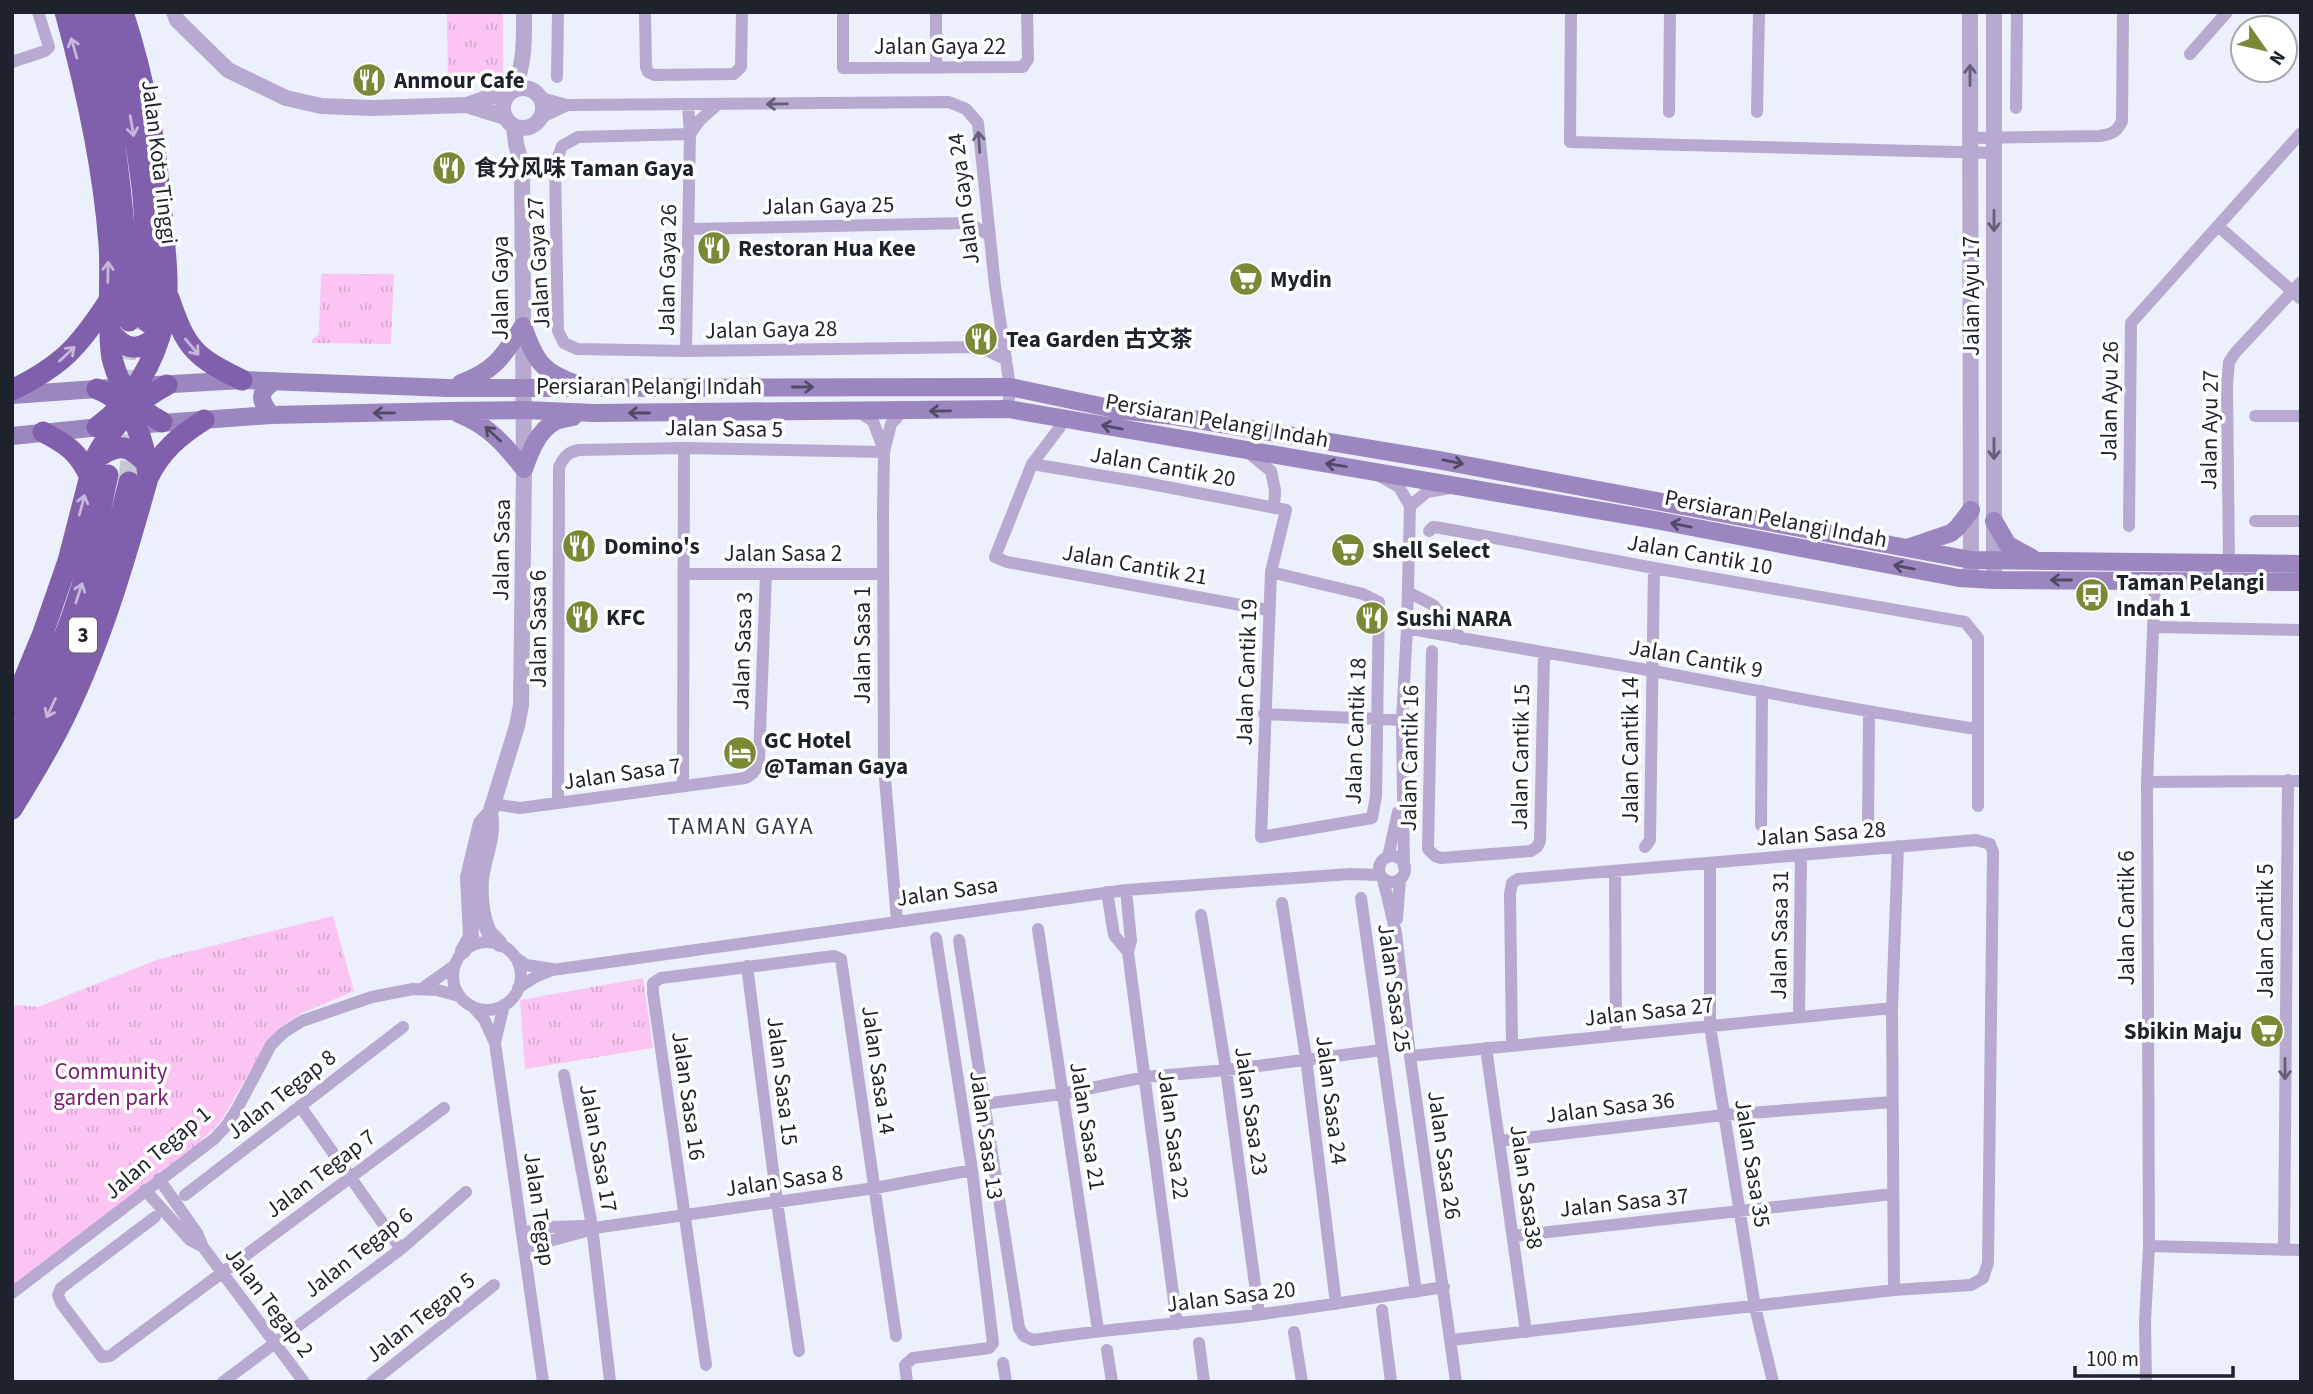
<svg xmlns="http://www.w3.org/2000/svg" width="2313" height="1394" viewBox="0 0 2313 1394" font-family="'Source Sans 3','Noto Sans SC',sans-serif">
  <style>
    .grass { fill: url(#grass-tufts) }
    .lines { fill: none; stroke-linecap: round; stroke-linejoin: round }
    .trunk-tunnel { stroke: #c2c7d3; stroke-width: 21; stroke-dasharray: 21 10; stroke-linecap: butt }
    .minor { stroke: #b7a9d0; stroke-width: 12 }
    .tertiary { stroke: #b7a9d0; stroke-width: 16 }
    .secondary { stroke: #9b86bf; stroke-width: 18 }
    .trunk { stroke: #8060ac; stroke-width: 21 }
    .oneway { stroke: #c6b7da }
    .oneway2 { stroke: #635f76 }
    .oneway3 { stroke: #504a67 }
    .labels { text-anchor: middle; stroke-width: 7; stroke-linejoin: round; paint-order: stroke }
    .shield { fill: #fff; stroke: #62646c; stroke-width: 2 }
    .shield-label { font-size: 21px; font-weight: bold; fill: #1e222d }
    .street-label { font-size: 23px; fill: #1e222d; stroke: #fff }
    .poi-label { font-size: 23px; font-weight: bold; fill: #1e222d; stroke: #fff; text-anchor: start }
    .park-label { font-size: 23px; fill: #7a2072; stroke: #fff }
    .neighbourhood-label { font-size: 24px; letter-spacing: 2px; fill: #323a51; stroke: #fff }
  </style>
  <defs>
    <pattern id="grass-tufts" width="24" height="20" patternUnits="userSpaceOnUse" patternTransform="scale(1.75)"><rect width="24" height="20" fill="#fcc4f3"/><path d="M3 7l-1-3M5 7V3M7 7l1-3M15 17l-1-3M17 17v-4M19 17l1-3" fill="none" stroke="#d8a8d1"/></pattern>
  </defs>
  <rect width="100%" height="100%" fill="#ebf0fc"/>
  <path class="grass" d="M447 12H503V78L448 87Z
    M321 274H394L391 344 312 343V340L319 334Z
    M333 916 354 991 302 1013 279 1028 265 1045 221 1121 198 1144 147 1182 116 1210 12 1287V1012L16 1005 38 1007 159 959Z
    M643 978 653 1048 525 1069 520 1000Z"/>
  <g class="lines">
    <path class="trunk-tunnel" d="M122 390 129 321
      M129 482 133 435"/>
    <path class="minor" d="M645 12 646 67 648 72 654 75 734 74 741 67 742 12
      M843 12V68L1023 67 1028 59 1027 12
      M936 12V67
      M1571 12 1570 142 1994 153
      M2190 54 2227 12
      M12 62 45 51 49 47 38 12
      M557 77 558 12
      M541 98 567 105 949 102 966 109 978 123 995 286 1010 387 1008 409
      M2016 108 2017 12
      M1669 112 1670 12
      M1757 112 1759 12
      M542 117 567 105
      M690 134 578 137 562 146 555 165 558 331 564 343 577 349 686 351 980 347 1005 359
      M690 134 700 120 718 104
      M1971 138 2100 136C2112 134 2117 132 2122 121L2123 12
      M2218 226 2301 299
      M689 229 968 223 989 235
      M686 351 690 134 688 105
      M857 411 873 421 883 448
      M2255 416H2301
      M1062 418 1060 427 1032 464 995 557 1007 562 1268 610
      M1249 453 1271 471 1275 490 1274 508
      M1032 464 1146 483 1286 510 1271 572 1261 837 1372 818 1376 796 1379 602 1363 594 1271 572
      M1380 476 1399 487 1410 506 1407 628 1402 720 1404 867
      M1410 506 1427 492 1450 488
      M2255 521H2301
      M2129 526 2131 323 2301 133
      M1429 531 1433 527 1441 528 1654 568 1965 622 1978 638V806
      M2229 564 2227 384 2229 362 2235 353 2301 282
      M684 574H883
      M1408 592 1433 605 1462 639
      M2153 627 2301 630
      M1407 628C1489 644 1571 656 1653 671 1761 691 1868 713 1977 729
      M1432 651 1428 849 1435 856 1441 858 1531 851 1537 847 1540 841 1544 654
      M1264 714 1402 720
      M2147 782 2301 781
      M683 786 684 448
      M558 803 559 467C564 457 568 452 579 450L684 448 884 452
      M493 804 520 808 745 778C754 774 757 769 759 759L766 574
      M1761 825 1762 691
      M1868 825 1869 713
      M1645 847 1650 840 1654 568
      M1379 869a13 13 0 1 1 26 0a13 13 0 1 1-26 0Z
      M1388 857 1398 812
      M1710 863V1026L1755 1307 1773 1382
      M1615 871 1616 1035
      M1383 879 1396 933 1410 1056 1456 1382
      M1126 890 1131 941 1128 952 1177 1324
      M1107 892 1114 935 1128 952
      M1361 898 1416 1292
      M1282 903 1306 1058 1336 1304
      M1201 915 1226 1070 1259 1314
      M1397 919 1400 879
      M897 921 884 767 883 512 884 452 891 424 903 411
      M1038 929 1098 1330
      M959 940 1019 1328 1024 1336 1033 1340C1104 1329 1175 1324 1247 1316 1313 1308 1378 1297 1444 1287
      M453 976a34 34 0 1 1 68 0a34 34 0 1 1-68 0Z
      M515 957 526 965 552 969
      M747 966 777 1202 799 1351
      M423 988 454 966
      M518 988 535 977 552 970 1126 890 1350 874 1380 875
      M473 1007 484 1019 495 1043 543 1382
      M1799 1017 1801 855
      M495 1042 504 1005
      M1486 1048 1526 1332
      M1410 1056 1892 1008
      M564 1075 592 1226 610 1381
      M983 1104 1062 1094 1145 1077 1226 1070 1382 1050
      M300 1106 401 1249
      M1499 1141 1724 1115 1892 1102
      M159 1179 197 1233 203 1247 304 1382
      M145 1190 190 1240 203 1247
      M185 1195 403 1027
      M155 1217 61 1288 58 1295 61 1303 102 1357 110 1356 444 1108
      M522 1233 551 1227 584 1226
      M1513 1236 1893 1194
      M2149 1246 2301 1250
      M524 1248 601 1227 875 1188 972 1170
      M2284 1250 2288 780
      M1894 1290 1892 1008 1898 846
      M12 1293 214 1139 227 1125 237 1109 271 1045 283 1033 302 1021 372 997 413 989 437 990 459 996
      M1382 1310 1391 1382
      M1294 1332 1302 1382
      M1451 1340 1894 1290 1971 1285 1983 1278 1988 1263 1993 852 1990 844 1976 840 1518 879 1512 883 1510 894 1512 1045
      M1199 1343 1204 1382
      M1107 1350 1112 1382
      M1003 1363 1006 1382
      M706 1365 653 993V983L661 978 834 956 841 959 896 1336
      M223 1382 401 1249 466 1192
      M372 1382 494 1285
      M907 1382 905 1365 913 1358 989 1348 993 1343 972 1170 936 938
      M2146 1382 2145 1322 2149 1246 2147 782 2155 580"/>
    <path class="tertiary" d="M174 12 177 20 228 70 286 98 321 106 372 108 467 105 505 117
      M1970 12 1971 570
      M1994 12V573
      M503 108a20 20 0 1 1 40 0a20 20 0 1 1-40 0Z
      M513 90C525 66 524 39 524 12
      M467 105 489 97 508 94
      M490 813C494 834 486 852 482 872 479 889 481 917 489 932 492 936 497 940 500 944
      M463 951 471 937 468 877 481 823 490 813 493 804 517 726 521 705 524 469 522 165 516 144 514 126"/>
    <path class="secondary" d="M523 326C535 360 541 372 577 384
      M461 383C495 371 504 355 523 326
      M155 385 242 380 448 388 1010 387 1119 410 1174 416 1438 460 1971 560 2301 564
      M12 395 110 388
      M459 414C488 425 505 445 524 469
      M271 415C260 400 257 394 274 381
      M148 424 271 415 452 411 524 410 595 413 1008 409 1655 520 1959 578 1994 580 2301 582
      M12 436 110 426
      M524 469C530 452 538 430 556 421 561 419 568 418 573 417
      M1994 521 2008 545 2032 558
      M1910 547 1951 533 1958 527 1971 510"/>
    <path class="trunk" d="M65 12C86 88 103 165 109 244 111 273 108 302 110 330 110 341 110 352 113 362 121 391 136 408 162 422
      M84 12C116 112 126 217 129 321
      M104 12C121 70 135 127 142 187 147 232 146 277 147 322
      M169 298C186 348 194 357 242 380
      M110 332C128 353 140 351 160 334
      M97 389C134 403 146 442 148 478
      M12 390C61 366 78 348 108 302
      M97 427C131 403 155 362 164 321 170 291 166 257 163 226 157 149 147 86 123 12
      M43 432C68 445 78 452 90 477
      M94 460C117 443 128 443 147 464
      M12 708 43 633 68 561 94 460C110 428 136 401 167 385
      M12 745C44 689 71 627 88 565 96 536 101 505 108 475
      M12 779C50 711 87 640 108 565 116 537 122 509 129 482
      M12 809C28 783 44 757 58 730 99 650 124 564 148 478 161 451 179 436 204 420"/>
  </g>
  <defs><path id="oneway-shaft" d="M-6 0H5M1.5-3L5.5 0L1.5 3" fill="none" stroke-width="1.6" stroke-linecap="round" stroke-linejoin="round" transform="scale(1.75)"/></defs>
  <g class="oneway">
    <use href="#oneway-shaft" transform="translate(74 48) rotate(-106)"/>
    <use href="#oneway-shaft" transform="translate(132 126) rotate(80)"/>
    <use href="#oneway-shaft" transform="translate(108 272) rotate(-89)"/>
    <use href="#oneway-shaft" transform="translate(192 347) rotate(50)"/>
    <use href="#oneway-shaft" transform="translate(67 354) rotate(-43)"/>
    <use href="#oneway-shaft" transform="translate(82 505) rotate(-75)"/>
    <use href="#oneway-shaft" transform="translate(79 593) rotate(-72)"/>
    <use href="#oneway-shaft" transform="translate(51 708) rotate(115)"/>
  </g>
  <g class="oneway2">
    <use href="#oneway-shaft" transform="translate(1970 75) rotate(-90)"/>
    <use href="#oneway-shaft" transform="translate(777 104) rotate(179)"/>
    <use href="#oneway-shaft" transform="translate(979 142) rotate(-94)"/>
    <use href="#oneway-shaft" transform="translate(1994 221) rotate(90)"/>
    <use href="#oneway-shaft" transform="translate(1994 449) rotate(90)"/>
    <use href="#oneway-shaft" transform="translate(2285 1069) rotate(90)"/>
  </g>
  <g class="oneway3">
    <use href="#oneway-shaft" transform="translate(803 387)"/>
    <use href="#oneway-shaft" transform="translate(940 411) rotate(179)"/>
    <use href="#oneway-shaft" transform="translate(384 413) rotate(179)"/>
    <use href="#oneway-shaft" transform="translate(639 413) rotate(180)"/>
    <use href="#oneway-shaft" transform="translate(1112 427) rotate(-169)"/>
    <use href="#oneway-shaft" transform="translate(493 434) rotate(-137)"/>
    <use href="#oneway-shaft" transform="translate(1453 462) rotate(11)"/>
    <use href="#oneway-shaft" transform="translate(1336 465) rotate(-171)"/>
    <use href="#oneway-shaft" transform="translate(1681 525) rotate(-169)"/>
    <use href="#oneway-shaft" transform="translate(1904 567) rotate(-169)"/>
    <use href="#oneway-shaft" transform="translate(2061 580) rotate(180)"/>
  </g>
  <defs>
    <g id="restaurant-disc" transform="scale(1.75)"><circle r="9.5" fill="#7b8836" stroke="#fff"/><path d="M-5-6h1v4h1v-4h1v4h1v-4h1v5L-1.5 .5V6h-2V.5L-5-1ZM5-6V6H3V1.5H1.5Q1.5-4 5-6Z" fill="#fff"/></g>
    <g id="supermarket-disc" transform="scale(1.75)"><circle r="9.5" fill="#7b8836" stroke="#fff"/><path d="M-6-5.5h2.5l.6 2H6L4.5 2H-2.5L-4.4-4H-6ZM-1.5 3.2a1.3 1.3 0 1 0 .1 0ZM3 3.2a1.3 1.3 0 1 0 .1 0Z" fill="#fff"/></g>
    <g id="bus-disc" transform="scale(1.75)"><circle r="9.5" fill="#7b8836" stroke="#fff"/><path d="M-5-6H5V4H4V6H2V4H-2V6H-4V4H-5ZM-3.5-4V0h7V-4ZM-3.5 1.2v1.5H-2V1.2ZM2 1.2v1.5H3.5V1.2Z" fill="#fff"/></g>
    <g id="hotel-disc" transform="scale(1.75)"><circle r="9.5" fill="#7b8836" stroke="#fff"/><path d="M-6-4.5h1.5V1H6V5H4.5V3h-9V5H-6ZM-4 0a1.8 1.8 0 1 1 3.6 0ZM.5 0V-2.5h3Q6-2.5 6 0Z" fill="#fff"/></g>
  </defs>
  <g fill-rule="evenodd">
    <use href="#restaurant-disc" x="369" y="80"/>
    <use href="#restaurant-disc" x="449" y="168"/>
    <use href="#restaurant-disc" x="714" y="248"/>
    <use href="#supermarket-disc" x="1246" y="279"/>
    <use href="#restaurant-disc" x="981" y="339"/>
    <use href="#restaurant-disc" x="579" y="546"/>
    <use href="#supermarket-disc" x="1348" y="550"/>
    <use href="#bus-disc" x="2092" y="595"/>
    <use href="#restaurant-disc" x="582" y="617"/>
    <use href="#restaurant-disc" x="1372" y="618"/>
    <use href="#hotel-disc" x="740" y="753"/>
    <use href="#supermarket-disc" x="2267" y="1031"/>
  </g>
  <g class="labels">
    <rect class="shield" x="69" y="617.5" width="28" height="35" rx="5"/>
    <g class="shield-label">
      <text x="83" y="642">3</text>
    </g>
    <g class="street-label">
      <text x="940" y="54">Jalan Gaya 22</text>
      <text transform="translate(160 162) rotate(83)" y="8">Jalan Kota Tinggi</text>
      <text transform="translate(963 199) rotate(-97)" y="8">Jalan Gaya 24</text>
      <text transform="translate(828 205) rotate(-1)" y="8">Jalan Gaya 25</text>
      <text transform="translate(538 263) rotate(-93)" y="8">Jalan Gaya 27</text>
      <text transform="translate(667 270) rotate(-89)" y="8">Jalan Gaya 26</text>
      <text transform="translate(500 288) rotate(-90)" y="8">Jalan Gaya</text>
      <text transform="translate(1971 296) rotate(-90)" y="8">Jalan Ayu 17</text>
      <text transform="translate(771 329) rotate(-1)" y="8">Jalan Gaya 28</text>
      <text x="649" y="394">Persiaran Pelangi Indah</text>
      <text transform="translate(2109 401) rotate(-89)" y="8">Jalan Ayu 26</text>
      <text transform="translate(1217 420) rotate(10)" y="8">Persiaran Pelangi Indah</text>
      <text transform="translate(724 428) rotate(1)" y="8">Jalan Sasa 5</text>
      <text transform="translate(2209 430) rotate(-89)" y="8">Jalan Ayu 27</text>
      <text transform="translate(1163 466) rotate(10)" y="8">Jalan Cantik 20</text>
      <text transform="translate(1776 518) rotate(11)" y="8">Persiaran Pelangi Indah</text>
      <text transform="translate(501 550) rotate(-89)" y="8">Jalan Sasa</text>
      <text x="783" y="561">Jalan Sasa 2</text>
      <text transform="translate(1700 554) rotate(10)" y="8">Jalan Cantik 10</text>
      <text transform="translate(1135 564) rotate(10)" y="8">Jalan Cantik 21</text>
      <text transform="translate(538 629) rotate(-90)" y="8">Jalan Sasa 6</text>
      <text transform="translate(862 645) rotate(-90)" y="8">Jalan Sasa 1</text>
      <text transform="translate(742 651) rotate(-88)" y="8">Jalan Sasa 3</text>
      <text transform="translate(1696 658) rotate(10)" y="8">Jalan Cantik 9</text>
      <text transform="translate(1246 672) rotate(-88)" y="8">Jalan Cantik 19</text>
      <text transform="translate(1355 731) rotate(-88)" y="8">Jalan Cantik 18</text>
      <text transform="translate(1630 750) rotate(-90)" y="8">Jalan Cantik 14</text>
      <text transform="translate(1520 757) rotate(-89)" y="8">Jalan Cantik 15</text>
      <text transform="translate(1409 758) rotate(-89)" y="8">Jalan Cantik 16</text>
      <text transform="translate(622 773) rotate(-8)" y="8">Jalan Sasa 7</text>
      <text transform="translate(1821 833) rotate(-4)" y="8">Jalan Sasa 28</text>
      <text transform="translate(947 891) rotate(-8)" y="8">Jalan Sasa</text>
      <text transform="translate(2126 918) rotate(-90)" y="8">Jalan Cantik 6</text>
      <text transform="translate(2265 931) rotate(-90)" y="8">Jalan Cantik 5</text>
      <text transform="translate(1779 935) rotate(-89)" y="8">Jalan Sasa 31</text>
      <text transform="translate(1395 988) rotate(82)" y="8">Jalan Sasa 25</text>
      <text transform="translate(1649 1011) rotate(-6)" y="8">Jalan Sasa 27</text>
      <text transform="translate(879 1070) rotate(82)" y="8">Jalan Sasa 14</text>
      <text transform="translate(783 1081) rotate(83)" y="8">Jalan Sasa 15</text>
      <text transform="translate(281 1094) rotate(-38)" y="8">Jalan Tegap 8</text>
      <text transform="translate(689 1096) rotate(82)" y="8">Jalan Sasa 16</text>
      <text transform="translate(1332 1100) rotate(83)" y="8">Jalan Sasa 24</text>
      <text transform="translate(1610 1107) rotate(-7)" y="8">Jalan Sasa 36</text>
      <text transform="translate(1252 1111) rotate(82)" y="8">Jalan Sasa 23</text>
      <text transform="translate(1088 1126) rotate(81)" y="8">Jalan Sasa 21</text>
      <text transform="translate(987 1135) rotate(82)" y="8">Jalan Sasa 13</text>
      <text transform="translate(1174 1135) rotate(83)" y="8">Jalan Sasa 22</text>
      <text transform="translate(599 1148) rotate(80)" y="8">Jalan Sasa 17</text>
      <text transform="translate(157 1152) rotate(-40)" y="8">Jalan Tegap 1</text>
      <text transform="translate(1445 1155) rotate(82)" y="8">Jalan Sasa 26</text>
      <text transform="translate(1753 1163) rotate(81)" y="8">Jalan Sasa 35</text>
      <text transform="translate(320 1173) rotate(-37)" y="8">Jalan Tegap 7</text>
      <text transform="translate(784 1180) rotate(-8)" y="8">Jalan Sasa 8</text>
      <text transform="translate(1527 1187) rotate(82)" y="8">Jalan Sasa38</text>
      <text transform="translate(1624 1202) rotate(-6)" y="8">Jalan Sasa 37</text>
      <text transform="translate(540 1209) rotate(82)" y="8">Jalan Tegap</text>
      <text transform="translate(358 1252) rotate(-38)" y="8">Jalan Tegap 6</text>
      <text transform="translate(1231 1296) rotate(-7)" y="8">Jalan Sasa 20</text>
      <text transform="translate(270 1302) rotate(53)" y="8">Jalan Tegap 2</text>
      <text transform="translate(420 1317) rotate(-38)" y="8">Jalan Tegap 5</text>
    </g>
    <g class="poi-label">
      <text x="394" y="88">Anmour Cafe</text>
      <text x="474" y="176">食分风味 Taman Gaya</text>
      <text x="738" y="256">Restoran Hua Kee</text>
      <text x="1270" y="287">Mydin</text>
      <text x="1006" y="347">Tea Garden 古文茶</text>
      <text x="604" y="554">Domino's</text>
      <text x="1372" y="558">Shell Select</text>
      <text x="2116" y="590">Taman Pelangi<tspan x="2116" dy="26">Indah 1</tspan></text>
      <text x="606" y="625">KFC</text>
      <text x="1396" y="626">Sushi NARA</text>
      <text x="764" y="748">GC Hotel<tspan x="764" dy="26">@Taman Gaya</tspan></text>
      <text x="2242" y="1039" text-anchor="end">Sbikin Maju</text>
    </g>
    <g class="park-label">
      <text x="111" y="1079">Community<tspan x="111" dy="26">garden park</tspan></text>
    </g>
    <g class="neighbourhood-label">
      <text x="741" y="834">TAMAN GAYA</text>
    </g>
  </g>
  <rect width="2313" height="1394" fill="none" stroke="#1e222d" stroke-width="28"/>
  <g transform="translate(2264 49) rotate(124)"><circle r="33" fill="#ffffff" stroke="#a5a7ab" stroke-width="2"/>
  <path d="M0-5L12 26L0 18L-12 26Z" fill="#7b8836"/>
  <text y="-10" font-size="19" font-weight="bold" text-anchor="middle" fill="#1e222d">N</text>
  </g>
  <path d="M2075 1366v10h158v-10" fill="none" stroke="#1e222d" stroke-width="3.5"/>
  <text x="2086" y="1366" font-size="21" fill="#1e222d" stroke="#ffffff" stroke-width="5" paint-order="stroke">100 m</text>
</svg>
